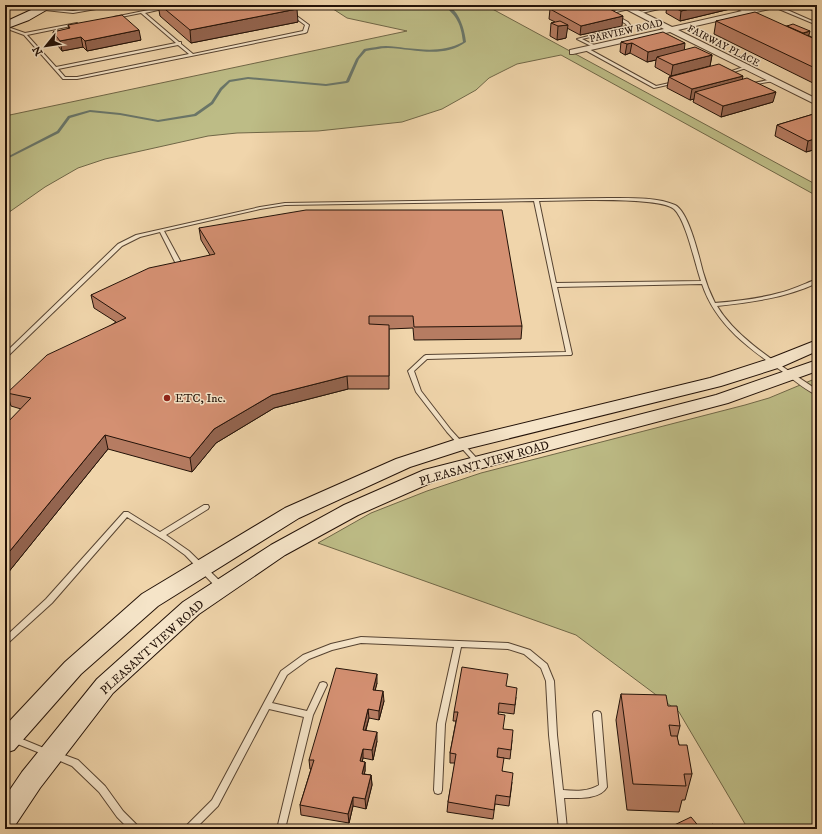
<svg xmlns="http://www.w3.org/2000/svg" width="822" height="834" viewBox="0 0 822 834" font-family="'IM FELL DW Pica',serif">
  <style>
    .green { fill: #bdbc86; stroke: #706747 }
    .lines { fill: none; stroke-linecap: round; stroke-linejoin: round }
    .stream { fill: #6a7669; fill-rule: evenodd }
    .lane-casing { stroke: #564331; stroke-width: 2 }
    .street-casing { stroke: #564331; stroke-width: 2 }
    .secondary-casing { stroke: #231208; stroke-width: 2 }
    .lane { fill: #f5e4c8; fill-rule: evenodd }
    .street { fill: #f5e4c8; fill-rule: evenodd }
    .secondary { fill: #f5e4c8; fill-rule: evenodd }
    .wall { fill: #b67c62; stroke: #231208 }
    .shaded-wall { fill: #946550; stroke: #231208 }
    .building { fill: #d49072; stroke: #231208 }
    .poi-dot { fill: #8f2418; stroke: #f5e4c8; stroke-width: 1.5 }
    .labels { text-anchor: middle; stroke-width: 3; stroke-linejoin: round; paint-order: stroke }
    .far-street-label { font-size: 10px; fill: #231208; stroke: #f5e4c8 }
    .poi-label { font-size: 12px; fill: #231208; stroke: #f5e4c8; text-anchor: start }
    .street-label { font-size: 12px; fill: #231208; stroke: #f5e4c8 }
  </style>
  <rect width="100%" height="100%" fill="#f0d5ab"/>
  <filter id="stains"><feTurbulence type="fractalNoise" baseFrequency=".005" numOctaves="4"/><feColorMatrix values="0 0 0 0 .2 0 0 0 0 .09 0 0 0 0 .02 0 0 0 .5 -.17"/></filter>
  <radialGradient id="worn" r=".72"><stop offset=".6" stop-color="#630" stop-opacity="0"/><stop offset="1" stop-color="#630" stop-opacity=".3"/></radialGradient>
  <path class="green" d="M327 5H485L817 185V196L561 55 517 64 489 78 476 90 442 109 402 122 318 131 237 133 208 136 105 159 78 168 45 187 5 215V116L407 31 347 18Z
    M817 378V829H748L679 712 576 635 318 543 371 513 427 491 481 473 745 405 769 398Z"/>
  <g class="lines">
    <path class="stream" d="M443 5C458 5 465 30 466 42 443 59 414 49 388 48 380 48 373 50 366 51L359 59 349 82 347 83 326 86 248 79 230 82 222 90 213 104 196 116 158 122 120 115 90 112 70 118 59 133 5 160V158L57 131 68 116 90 110 120 113 158 120 194 114 211 102 220 88 229 80 248 77 326 84 346 81 356 59 364 49C371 48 379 46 386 46 392 46 399 47 405 48 426 50 444 52 463 42 461 24 457 16 443 5Z"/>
    <g class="lane-casing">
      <path id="lane" d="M6 5H10L12 7 5 9V7L8 6Z
        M111 5H119L73 13 45 10 43 9 45 8 73 11Z
        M173 5H180L145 13 179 42H181V44L193 54 303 31 305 25 278 5H282L309 25 307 32 305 33 77 79H63L24 35 5 28V26L25 33 77 23V25H76L27 35 56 67 176 43 141 13 116 18 114 17ZM178 45 189 54 77 77H65L58 69Z
        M670 5H677L637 14 635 13Z
        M729 5H734L749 12 746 13Z
        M774 5H776L817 23V25L774 7Z
        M801 5H806L817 10V12Z
        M628 7H629V9L612 13 628 22 631 26 629 28 582 39 596 46 597 47 595 48 577 39 627 26 626 24 607 13Z
        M585 48H587L656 86 674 82 676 83 654 88 585 50Z
        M746 66 749 67 734 72 736 75 735 76H733L729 72Z
        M773 79H774V81L751 85 749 84Z
        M608 198C628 198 658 197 675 205 689 212 699 257 703 272 706 283 710 293 715 303 736 301 758 299 779 293 792 290 804 284 817 279V283C785 298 752 302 717 306 738 341 784 367 817 390V395C807 391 795 381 786 374 751 350 716 326 702 284L557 287 572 354 571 355 427 359 414 371 421 391 451 430 481 463 478 465 476 464 447 432 416 392 408 371 424 356 426 355 566 352 534 201 285 205 260 209 164 231 184 268 181 270 178 268 160 232 140 237 122 246 7 357 5 358V353L118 244 136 235 260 207 285 203ZM587 200C604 200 663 199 674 209 686 220 695 264 701 281L556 283 539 201Z
        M204 505H208L209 507 208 509 166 535 189 551 223 584 224 586 223 588 220 589 217 588 185 555 167 542 127 517 52 603 8 643 5 644V637L46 599 124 512H128L160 532Z
        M361 637 508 643 530 650 547 664 554 681 557 735 563 790C575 791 588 792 599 785L593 714 594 712 597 711 600 712 601 714 607 787C600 800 576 798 564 798L567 829H559L549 735 546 681 541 668 524 654 508 649 461 647 445 724 442 790 441 793 438 794 435 793 434 790 437 724 454 647 361 643 332 650 309 659 287 675 272 703 307 711 320 683 323 682 326 683 327 685 313 715 285 829H277L304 717 269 709 218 806 195 829H185L186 826 212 800 281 671 303 655 331 644Z
        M5 732 51 751 52 753 51 755 48 756 45 755 5 739Z
        M56 752 78 760 105 786 123 811 138 826 139 829H129L117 817 99 792 72 766 53 758 52 756 53 754Z"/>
    </g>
    <g class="street-casing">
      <path id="street" d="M618 5H628L672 27 768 5H782L778 7 678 30 817 99V105L670 32 573 54H570V50L664 29Z"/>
    </g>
    <g class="secondary-casing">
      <path id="secondary" d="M42 5H55L29 20 5 29V22Z
        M817 340V351L781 367 721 386 466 449 410 467 299 518 158 606 81 674 14 750 5 753V726L65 662 142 594 285 508 396 459 454 440 710 378 769 359Z
        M817 360V371L728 403 437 480 358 515 285 555 199 614 113 693 40 788 14 827 5 829V797L22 772 97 679 183 602 271 545 344 505 424 470 716 395Z"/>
    </g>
    <use href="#lane" class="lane"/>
    <use href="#street" class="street"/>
    <use href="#secondary" class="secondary"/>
  </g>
  <path class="wall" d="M158 5H291L298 22 191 43 160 16Z
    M667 5H731L730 9 680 21 666 13Z
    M550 9 622 26 580 35 567 28 566 38 557 40 550 36 551 23 555 22 549 19Z
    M716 21 787 26 809 35H808L817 40V85L714 34Z
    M68 25 141 40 87 51 83 47 62 51 55 42 53 32 69 29Z
    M621 42 684 50 712 55 710 66 671 76 655 67 656 60 647 62 630 53 625 55 620 52Z
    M669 77 742 79 773 102 721 117 693 102 694 99 690 100 667 88Z
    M817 113V149L806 152 775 136 777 125Z
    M199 228 522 326 521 339 414 340 413 328 389 329V389H348L274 408 216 443 192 472 108 449 7 574 5 573V425L21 409 11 406 7 393 116 322 94 308 91 295 210 255 201 240Z
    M377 683 375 690 384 701 379 720 369 718 366 730 377 741 373 760 363 758 362 762H365V771L364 774 371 775 372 785 366 809 353 806 349 823 301 815 300 805 311 769H310L309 760Z
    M507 687 516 697 514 714 499 712 498 714 503 729 512 740 510 759 497 757 502 771 512 782 509 806 495 804 493 819 447 812 448 802 455 763H450V753L456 721H453L454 712Z
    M621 694 668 706 680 726 677 738 679 745 692 774 685 800H682L679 812 627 810 616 720Z"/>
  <path class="shaded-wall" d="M707 5H731L730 9 680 21 681 11Z
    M297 9 298 22 191 43 190 30Z
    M623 16 622 26 580 35 581 26Z
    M568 25 566 38 557 40 558 26Z
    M139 30 141 40 87 51 85 41Z
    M810 31 809 35 801 37 802 34Z
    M81 37 83 47 62 51 60 41Z
    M632 43 630 53 625 55 627 44Z
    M685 43 684 53 657 57 656 60 647 62 648 52Z
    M712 55 710 66 671 76 673 65Z
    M743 76 741 86 695 92 694 99 690 100 692 89Z
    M776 92 773 102 721 117 723 106Z
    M817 138V149L806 152 808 141Z
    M347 376 348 389 274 408 216 443 192 472 190 458 214 429 272 395Z
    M105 435 108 449 7 574 5 569V557Z
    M377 674V683L373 699V690Z
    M383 691 384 701 379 720V711Z
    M368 709 369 718 363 739V730Z
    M377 732V741L373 760 372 750Z
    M363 749V758L360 771V761Z
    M365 762V771L362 783V774Z
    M371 775 372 785 366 809 365 799Z
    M353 797V806L349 823 348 814Z"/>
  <path class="building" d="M160 5H291L297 9 190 30Z
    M568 5H602L623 16 581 26 550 9Z
    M669 5H707L681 11Z
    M755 12 817 40V69L716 21Z
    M122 15 139 30 85 41 81 37 60 41 53 32 70 28 68 25Z
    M560 21 568 25 558 26 551 23Z
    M793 24 810 31 803 33 787 26Z
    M663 32 685 43 648 52 632 43 627 44 621 42Z
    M695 47 712 55 673 65 657 57Z
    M719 64 743 76 692 89 669 77Z
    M747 78 776 92 723 106 695 92Z
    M817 113V138L808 141 777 125Z
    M306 210H502L522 326 414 327 413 316H369V324L389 325V376H347L272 395 214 429 190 458 105 435 5 557V425L31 398 7 393 47 355 126 318 91 295 149 268 215 254 199 228Z
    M462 667 508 674 506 686 517 688 515 705 499 703 498 714 505 715 503 729 513 730 511 750 498 748 497 757 504 758 502 771 513 773 510 797 496 795 494 810 448 802 456 754 450 753 458 712H454Z
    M336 668 377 674 373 690 383 691 379 711 368 709 363 730 377 732 372 750 363 749 360 761 365 762 362 774 371 775 365 799 353 797 348 814 300 805 314 760H309Z
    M621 694 666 695 668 706H677L680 726 669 725 671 736H677L679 745H687L692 774H684L686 786 633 784Z
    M691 817 701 829H666Z
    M713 824 717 829H703Z"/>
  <circle class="poi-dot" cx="167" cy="398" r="4"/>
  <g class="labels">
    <g class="far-street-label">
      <text transform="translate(626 30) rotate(-13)" y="4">PARVIEW ROAD</text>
      <text transform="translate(724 45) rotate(27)" y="4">FAIRWAY PLACE</text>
    </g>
    <g class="poi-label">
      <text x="175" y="402">ETC, Inc.</text>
    </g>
    <g class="street-label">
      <text transform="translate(484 463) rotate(-16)" y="4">PLEASANT VIEW ROAD</text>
      <text transform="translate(152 647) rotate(-42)" y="4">PLEASANT VIEW ROAD</text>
    </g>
  </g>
  <rect width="822" height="834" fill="none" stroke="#f0d5ab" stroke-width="20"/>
  <rect x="6" y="6" width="810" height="822" fill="none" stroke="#231208" stroke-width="2"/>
  <rect x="10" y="10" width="802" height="814" fill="none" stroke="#231208"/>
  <g transform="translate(46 46) rotate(240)" stroke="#f5e4c8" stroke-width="3" paint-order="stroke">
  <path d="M0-3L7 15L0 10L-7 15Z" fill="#231208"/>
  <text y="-6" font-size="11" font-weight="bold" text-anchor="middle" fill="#231208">N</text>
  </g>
  <rect width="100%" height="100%" filter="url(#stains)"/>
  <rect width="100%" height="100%" fill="url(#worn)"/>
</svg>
